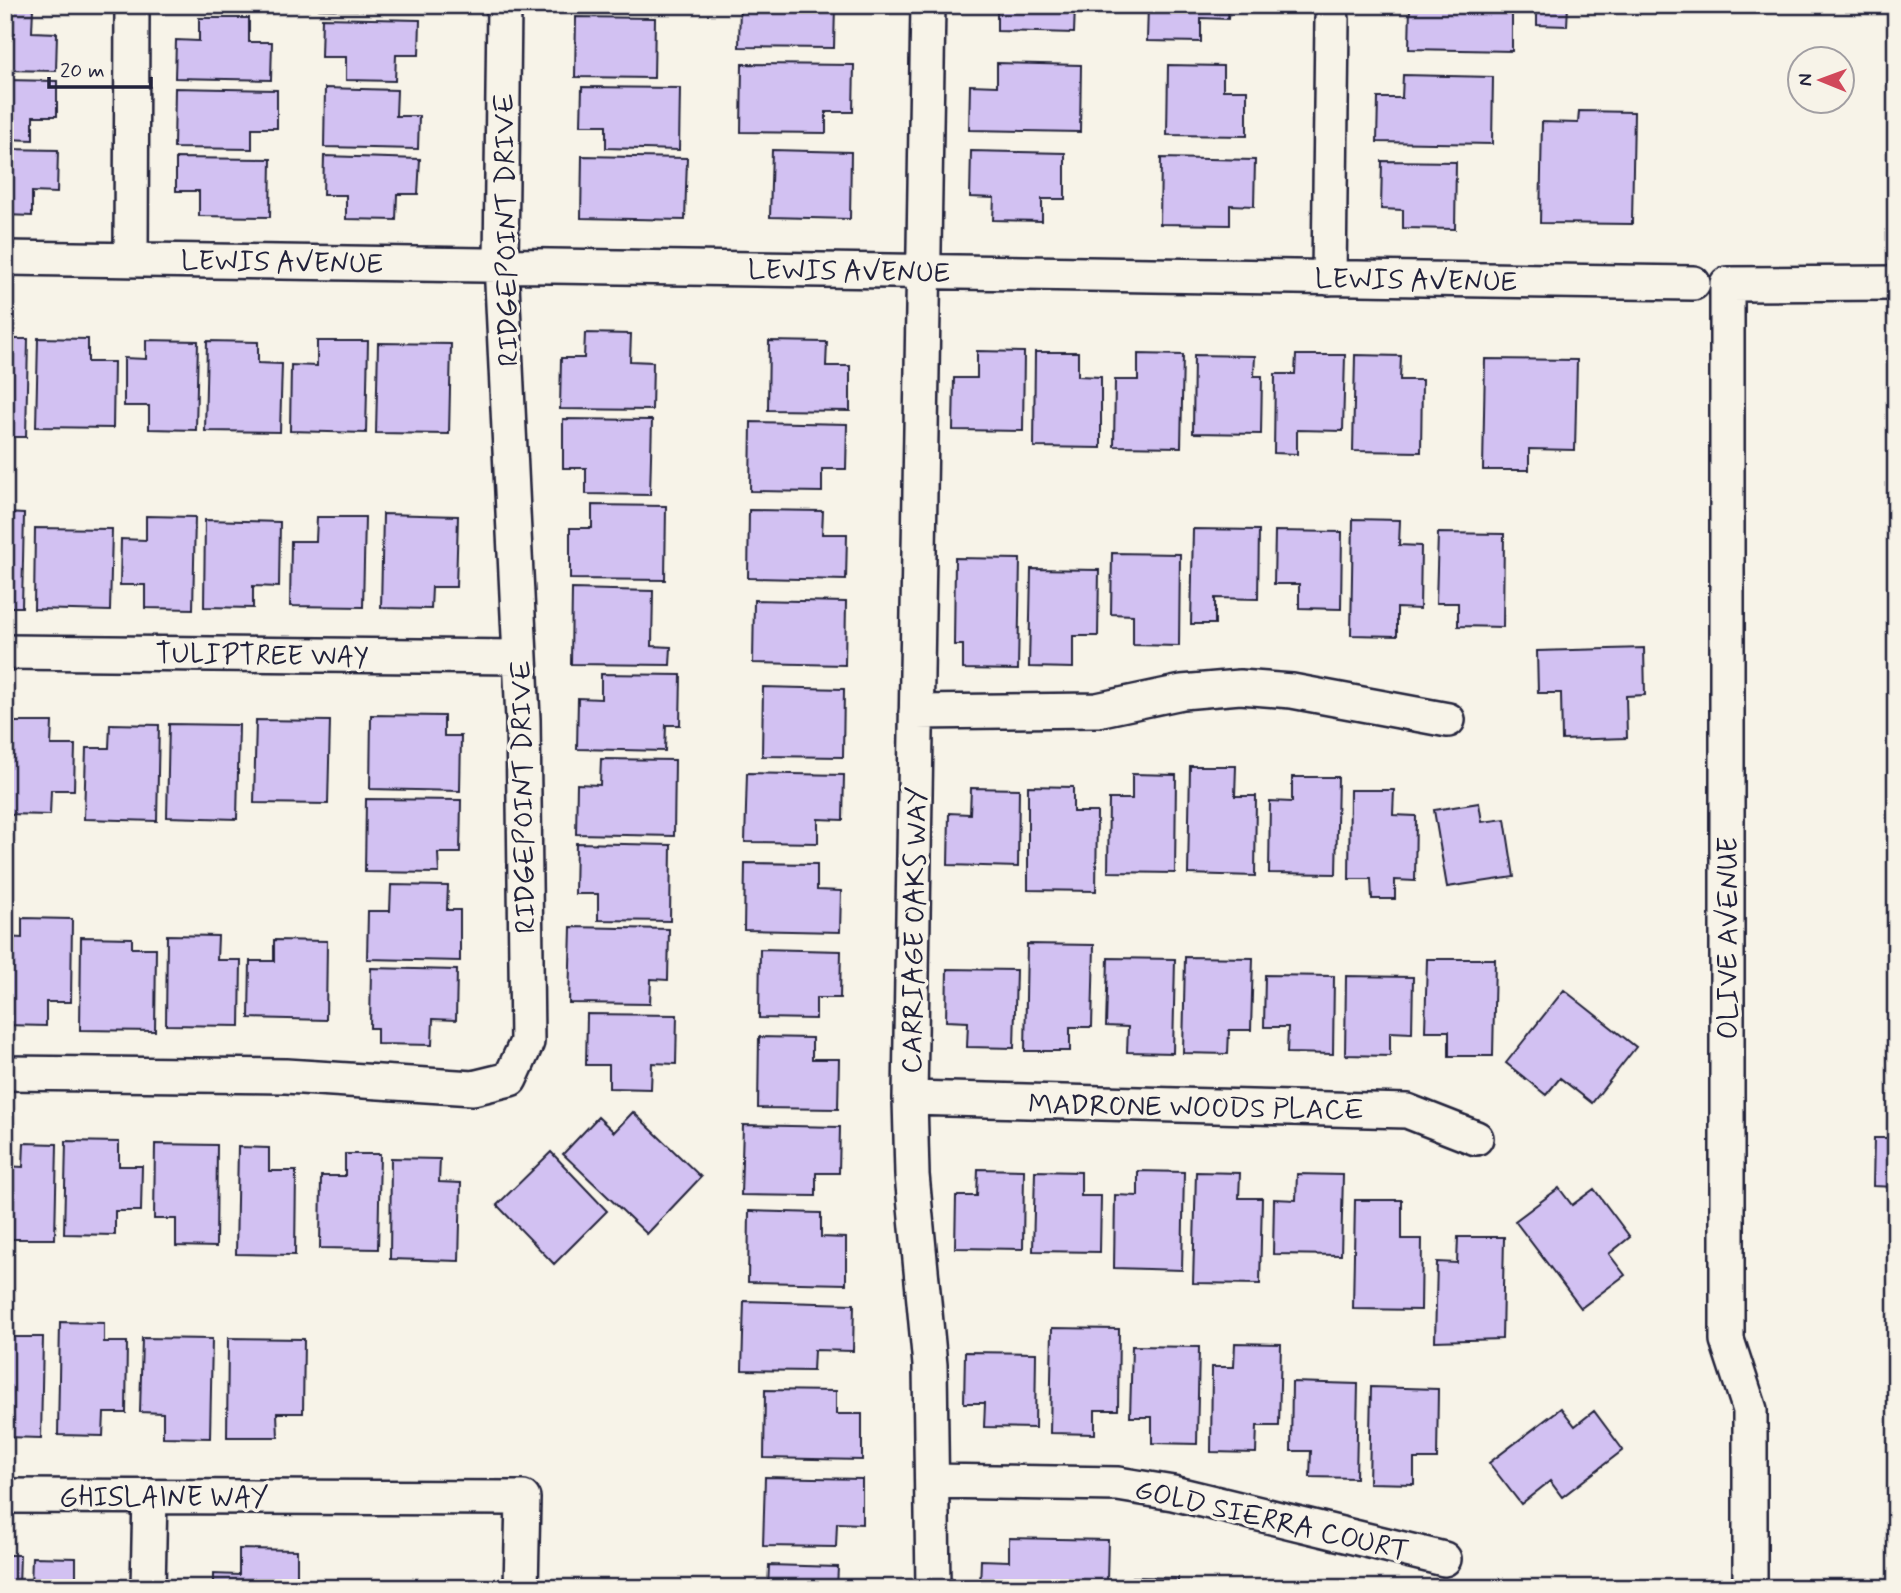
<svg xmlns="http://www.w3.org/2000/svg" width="1901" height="1593" viewBox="0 0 1901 1593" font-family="Mynerve,sans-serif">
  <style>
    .building { fill: #d2c1f2; stroke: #22223b; stroke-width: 2 }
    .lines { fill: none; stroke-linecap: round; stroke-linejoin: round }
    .street-casing { stroke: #22223b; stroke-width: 38 }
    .street { stroke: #f7f3e8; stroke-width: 33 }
    .labels { text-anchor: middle; stroke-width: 7; stroke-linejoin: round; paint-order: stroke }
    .street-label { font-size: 28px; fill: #22223b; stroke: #f7f3e8 }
  </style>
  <rect width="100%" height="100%" fill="#f7f3e8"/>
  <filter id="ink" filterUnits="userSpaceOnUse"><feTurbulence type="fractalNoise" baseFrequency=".0143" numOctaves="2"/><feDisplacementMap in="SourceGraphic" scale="14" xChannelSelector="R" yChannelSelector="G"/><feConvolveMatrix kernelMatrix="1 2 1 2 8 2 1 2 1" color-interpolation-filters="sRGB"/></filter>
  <g filter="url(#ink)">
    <path class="building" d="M199 5H269V9L199 8Z
      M319 5H418V11L319 9Z
      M604 5H681V11L604 9Z
      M740 5H835L834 48 739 47Z
      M997 5H1075L1074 33 997 31Z
      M1148 5H1229L1228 19 1201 18V42L1147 41Z
      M1512 5V51L1409 49 1410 6Z
      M1537 5H1568L1567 26 1537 25Z
      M5 8H33L32 32 57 33 56 71 5 70Z
      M576 17 655 18 654 78 575 77Z
      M199 18H249V42H272L271 80 175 78 176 40 199 41Z
      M322 18 420 20 419 55H396L395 81 346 80V57H321Z
      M997 63 1081 65 1080 132 969 130 970 85 997 86Z
      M742 64 854 65 853 112H826V133L741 132Z
      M1168 65 1223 66V90H1247V136L1167 135Z
      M1403 75 1493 77 1492 144 1377 142 1378 98H1402Z
      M5 80 57 81V116H33V140L5 139Z
      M582 87 680 88 679 150 606 148V125H581Z
      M175 88 277 90V128H252V149L174 148Z
      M325 88 397 90 396 116H419L418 149 324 147Z
      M1579 111 1634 112 1632 224 1540 223 1542 122 1578 123Z
      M5 149 58 150 57 193 32 192V216L5 215Z
      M772 150 851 152 850 219 770 217Z
      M971 151 1065 153V199H1042V221L993 220 994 198 970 197Z
      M324 156 420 159 418 194H397L396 220 346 219V195H323Z
      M582 156 687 158 685 220 581 218Z
      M176 158 271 159 270 217 199 216V191H176Z
      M1161 158 1255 160 1254 206 1230 205V225L1160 224Z
      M1382 161 1456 162 1455 229 1403 228V210L1381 209Z
      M585 333 631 334 630 361 653 362 652 410 560 409 561 358H584Z
      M38 338 88 339V362H114L113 428 36 427Z
      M5 339H28L26 437H5Z
      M146 340 198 341 196 430 149 429V406H124V358L146 359Z
      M207 341 258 342V363L282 364 280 432 205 431Z
      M317 341H368L366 433 290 431 291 365 317 366Z
      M769 341 827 342 826 366H850V411L768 410Z
      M378 343 451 344 449 434 376 433Z
      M977 351 1024 352 1023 431 953 430 954 378H977Z
      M1035 352H1078V376L1101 377V448L1034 447Z
      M1138 354 1183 355 1181 447 1114 446 1115 380H1138Z
      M1194 355 1255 356 1254 376H1262L1261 434 1193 433Z
      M1296 355H1345L1343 431 1297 430V454L1274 453 1275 374H1295Z
      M1355 355 1401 356 1400 380H1422L1421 452 1353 451Z
      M1485 359 1577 360 1575 450 1529 449V470H1483Z
      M563 419 652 420 650 495 586 494V468H563Z
      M751 422 847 424 846 469H822V492L750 491Z
      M592 505 666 506 665 580 570 579V528H592Z
      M749 510 823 511 822 534H847L846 580 748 578Z
      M5 513 24 514 22 607H5Z
      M383 514 458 516 456 587H432L431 609 381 608Z
      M146 516 195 517 193 609 145 608V585H120L121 539 146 540Z
      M317 517H365L363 607 290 606 291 541H316Z
      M1353 519 1400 520 1399 545 1421 546 1420 609 1397 608V636L1351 635Z
      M205 520 280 522 279 587 253 586V608L204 607Z
      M35 528 112 529 110 611 34 609Z
      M1193 529 1259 530 1258 599 1215 598V624H1191Z
      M1275 531 1342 532 1341 609 1299 608V584H1274Z
      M1438 533 1504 534 1503 627 1458 626V603H1436Z
      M1112 553 1180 554 1179 646 1133 645V615L1111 614Z
      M955 558 1020 559 1018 670 963 669V645H954Z
      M1031 569 1099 570 1098 636H1073V668L1029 667Z
      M572 589 653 591 652 646 671 647 670 665 571 664Z
      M754 600 846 602 845 665 753 663Z
      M1644 648 1645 695 1626 696 1627 738 1562 740 1561 693H1538L1537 651Z
      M601 674 681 675 680 725H666L665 751 577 749 578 698 601 699Z
      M763 687 844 689 843 757 762 756Z
      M371 715 444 716V736H461L460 791 370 789Z
      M256 720 330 721 328 804 254 803Z
      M5 722H52L51 745H75L74 790H51L50 815 5 814Z
      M110 724 159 725 157 821 84 819 86 748H109Z
      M169 724 239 725 237 819 167 817Z
      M601 759 675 760 674 836 576 834 577 784 600 785Z
      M1190 766H1236L1235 796H1256L1255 876 1188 874Z
      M747 773 844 775 843 820 818 819V843L745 842Z
      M1132 774 1176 775 1175 873 1108 872 1109 799H1132Z
      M1292 777H1338L1336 874 1269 873 1270 801 1292 802Z
      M1028 786 1073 787V812H1097L1096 891 1028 890Z
      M971 788 1019 789 1018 867 948 865 949 813 970 814Z
      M1350 790H1394L1393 815 1416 816 1415 881 1395 880V899H1372L1371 879H1349Z
      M366 799 461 800 460 853H438L439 873 365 872Z
      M1479 803 1482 822 1505 819 1514 877 1447 887 1434 810Z
      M576 843 671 845 670 921 598 920V894H575Z
      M745 863 817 864V890L841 891 840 932 744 930Z
      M391 885 448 886 447 910H460V961L367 959 368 911H390Z
      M22 918 72 919 71 1002H46V1026L5 1025V937L22 938Z
      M571 927 669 929 668 980 651 979 650 1004 569 1003Z
      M167 935 218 936 217 960H241L240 1026 166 1025Z
      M81 937 132 938V948H156L155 1031 80 1030Z
      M274 940 327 941 326 1020 249 1018 250 961H274Z
      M1027 944 1094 945 1092 1027H1070V1051H1025Z
      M760 949 841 951 840 998H816V1019L759 1018Z
      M1185 957 1253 958 1251 1030H1229L1228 1054 1183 1053Z
      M1108 958 1175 959 1173 1053 1127 1052 1128 1027 1106 1026Z
      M1427 959H1495L1493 1056H1449V1031H1425Z
      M371 968 457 970 456 1020 433 1019 432 1045 377 1044V1028H370Z
      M947 969 1016 970 1014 1048 967 1047 968 1022 946 1021Z
      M1265 975 1334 976 1333 1054 1287 1053 1288 1027H1264Z
      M1346 976 1413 977 1412 1033 1390 1032V1056L1345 1055Z
      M1564 990 1636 1047 1592 1103 1560 1078 1546 1095 1506 1063Z
      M587 1014 677 1015 676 1064 652 1063 651 1089 609 1088V1065H586Z
      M759 1037 812 1038V1059H839L838 1109 758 1108Z
      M633 1112 701 1177 647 1234 563 1154 598 1117 614 1132Z
      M743 1125 840 1127 839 1173H816V1196L741 1195Z
      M1874 1138H1896V1187L1873 1186Z
      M66 1141 119 1142V1166H142L141 1211H115V1235L64 1234Z
      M24 1143 57 1144 55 1239H5V1166L23 1167Z
      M155 1144 217 1145 216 1247 176 1246V1219H154Z
      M238 1147 269 1148V1171H296L295 1255 236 1254Z
      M551 1152 607 1211 554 1264 497 1205Z
      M345 1154H380L378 1249 320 1248 321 1176H345Z
      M391 1158 440 1159 439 1182 461 1183 459 1261 390 1259Z
      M978 1169 1024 1170 1023 1249 955 1248 956 1196H977Z
      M1035 1171 1081 1172V1196H1101L1100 1252 1033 1251Z
      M1138 1171 1184 1172 1182 1270 1114 1268 1115 1195 1138 1196Z
      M1196 1172 1240 1173 1239 1198H1262L1260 1284 1193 1283Z
      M1297 1174 1343 1175 1341 1255 1273 1254 1274 1199 1296 1200Z
      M1559 1188 1572 1205 1594 1189 1630 1237 1609 1254 1625 1275 1581 1308 1515 1221Z
      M1355 1200H1402V1239H1422L1421 1310 1353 1309Z
      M749 1211 821 1213V1237L846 1238V1284L748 1282Z
      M1458 1237H1504L1502 1339 1435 1341 1437 1262 1457 1263Z
      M744 1301 854 1304 853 1351 814 1350 813 1371 742 1370Z
      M60 1322 104 1323V1342H127L126 1413H104L103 1436 58 1435Z
      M1052 1328 1119 1329 1118 1410H1095V1434L1050 1433Z
      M5 1337H43L41 1438 5 1437Z
      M142 1338 212 1339 210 1438 163 1437V1413L140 1412Z
      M228 1338 304 1339 303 1413H277L278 1437H227Z
      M1235 1343 1281 1344 1279 1426H1257L1256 1453 1211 1452 1212 1367H1234Z
      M1132 1346 1199 1347 1197 1444 1152 1443V1417H1130Z
      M965 1352 1036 1353 1035 1428 984 1427 985 1403H964Z
      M1292 1382 1358 1384 1356 1478 1310 1477 1311 1451H1291Z
      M1371 1387 1438 1389 1437 1459H1414V1484L1369 1483Z
      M765 1390 836 1391V1414H862V1460L764 1458Z
      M1561 1408 1575 1426 1594 1411 1623 1450 1562 1497 1550 1481 1521 1504 1489 1463Z
      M765 1477 862 1479V1524L837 1523 836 1547 763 1546Z
      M1009 1538 1108 1540 1107 1581H1085V1588H980L981 1560 1009 1561Z
      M239 1549 297 1550V1588H213V1574L239 1575Z
      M5 1555H20L19 1588H5Z
      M32 1557 76 1558V1581H100V1588H31Z
      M769 1565 838 1567 837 1588H768Z
      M1133 1577 1178 1578V1588H1133Z"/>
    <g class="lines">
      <g class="street-casing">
        <path id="street" d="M928 5 910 1098 912 1175 930 1365 933 1588
          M5 258 1693 283
          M131 260 132 5
          M1329 278 1332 19
          M5 652 519 657
          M916 712 1097 710 1182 692 1240 687 1292 691 1448 720
          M5 1073 286 1076 473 1088 510 1079 527 1042 523 719 501 263 504 5
          M910 1098 1407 1111 1476 1138
          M933 1481 1118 1484 1173 1493 1444 1559
          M5 1496 523 1498 521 1588
          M148 1588 150 1496
          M1750 1588V1410L1727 1340V284L1896 283"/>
      </g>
      <use href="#street" class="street"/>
    </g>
  </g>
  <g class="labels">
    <g class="street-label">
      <text transform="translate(505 230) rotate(-91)" y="10">RIDGEPOINT DRIVE</text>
      <text transform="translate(282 261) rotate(1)" y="10">LEWIS AVENUE</text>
      <text transform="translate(849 270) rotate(1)" y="10">LEWIS AVENUE</text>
      <text transform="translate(1416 279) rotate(1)" y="10">LEWIS AVENUE</text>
      <text transform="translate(262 654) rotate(1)" y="10">TULIPTREE WAY</text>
      <text transform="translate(522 797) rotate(-91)" y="10">RIDGEPOINT DRIVE</text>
      <text transform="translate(913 930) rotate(-89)" y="10">CARRIAGE OAKS WAY</text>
      <text transform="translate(1727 938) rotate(-90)" y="10">OLIVE AVENUE</text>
      <text transform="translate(1196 1106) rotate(1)" y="10">MADRONE WOODS PLACE</text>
      <text x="164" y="1506">GHISLAINE WAY</text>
      <text transform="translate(1272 1519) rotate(13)" y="10">GOLD SIERRA COURT</text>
    </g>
  </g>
  <rect width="1901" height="1593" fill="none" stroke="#f7f3e8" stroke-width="28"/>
  <rect x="14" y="14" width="1873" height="1565" fill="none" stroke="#22223b" stroke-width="2.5" filter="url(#ink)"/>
  <g transform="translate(1821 80) rotate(271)"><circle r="33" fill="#f7f3e8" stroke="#a29fa3" stroke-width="2"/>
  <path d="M0-5L12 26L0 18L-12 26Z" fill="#d1495b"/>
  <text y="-10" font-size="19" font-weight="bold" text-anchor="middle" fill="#22223b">N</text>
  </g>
  <path d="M49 77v10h102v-10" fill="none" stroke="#22223b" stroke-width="3.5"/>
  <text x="60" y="77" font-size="21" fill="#22223b" stroke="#f7f3e8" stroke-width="5" paint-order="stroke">20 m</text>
</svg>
